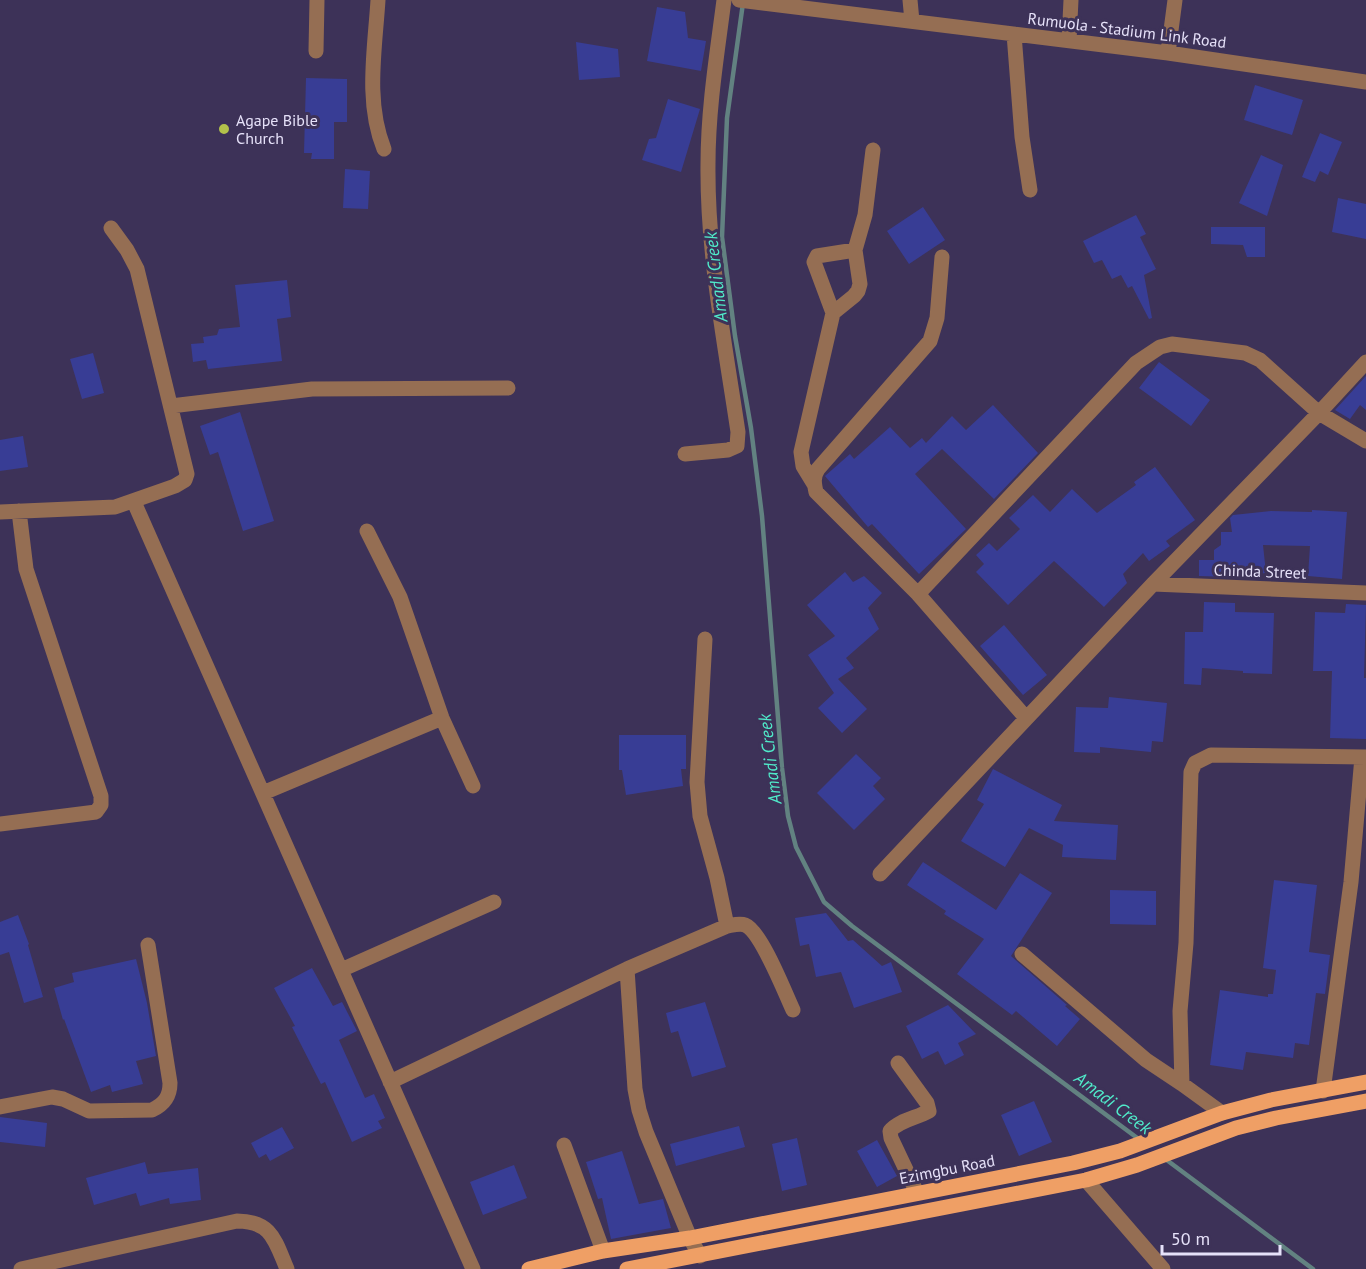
<svg xmlns="http://www.w3.org/2000/svg" width="1366" height="1269" viewBox="0 0 1366 1269" font-family="'PT Sans',sans-serif">
  <style>
    .lines { fill: none; stroke-linecap: round; stroke-linejoin: round }
    .stream { stroke: #628281; stroke-width: 4.5 }
    .building { fill: #383d95 }
    .minor { stroke: #956e53; stroke-width: 15 }
    .major { stroke: #ef9f65; stroke-width: 15 }
    .poi-dot { fill: #b3c24b; stroke: #3d3258; stroke-width: 2 }
    .labels { text-anchor: middle; stroke-width: 6; stroke-linejoin: round; paint-order: stroke }
    .street-label { font-size: 16px; fill: #e6e1f9; stroke: #3d3258 }
    .poi-label { font-size: 16px; fill: #e6e1f9; stroke: #3d3258; text-anchor: start }
    .water-label { font-size: 18px; font-style: italic; fill: #50ebca; stroke: #3d3258 }
  </style>
  <rect width="100%" height="100%" fill="#3d3258"/>
  <g class="lines">
    <path class="stream" d="M743 3 727 118 722 237 735 336 751 428 762 516 782 768 788 816 796 847 824 902 852 926 1140 1140
      M1164 1158 1313 1269"/>
  </g>
  <path class="building" d="M657 7 685 12 688 38 706 41 701 71 647 61Z
    M576 42 618 49 620 77 579 80Z
    M306 78 347 79V122H334V159H311L312 153H304Z
    M1255 85 1303 100 1292 135 1244 120Z
    M668 99 700 109 681 172 642 160 649 139 656 138Z
    M1320 133 1342 142 1328 175 1320 171 1315 182 1302 177Z
    M1261 155 1283 165 1267 216 1239 203Z
    M345 169 370 171 368 209 343 208Z
    M1338 198 1366 204V239L1332 232Z
    M923 207 945 240 909 264 887 231Z
    M1136 215 1146 234 1140 237 1156 269 1144 275 1152 318 1149 319 1132 286 1128 288 1121 275 1112 279 1102 260 1094 263 1083 241Z
    M1211 227H1265V257H1247L1243 245 1211 244Z
    M287 280 291 317 277 319 282 361 208 369 206 360 193 362 191 344 204 343 203 337 217 335 219 329 240 327 235 285Z
    M93 353 104 393 82 399 70 359Z
    M1159 362 1210 400 1191 426 1139 388Z
    M1366 376V410L1360 405 1350 419 1335 410Z
    M993 405 1038 453 994 499 942 449 915 474 966 529 919 574 872 524 868 527 825 476 850 454 854 459 890 427 910 448 922 438 926 443 952 416 966 430Z
    M240 412 274 521 243 531 218 452 210 455 200 426Z
    M23 436 28 467 0 471V440Z
    M1155 467 1195 520 1166 541 1170 546 1149 561 1143 553 1123 574 1127 583 1104 607 1054 561 1008 605 976 572 984 564 976 555 989 543 997 551 1020 529 1009 518 1033 495 1050 512 1072 489 1097 513 1136 485 1134 482Z
    M1312 510 1347 512 1342 579 1308 576 1310 546 1263 545 1266 573 1229 577 1199 576V560H1214V550L1221 545V532H1232L1230 518 1233 515 1271 511 1312 512Z
    M845 572 853 582 864 576 882 593 868 608 879 629 846 658 854 668 838 679 867 709 842 733 818 708 834 693 808 655 835 636 807 605Z
    M1204 602 1235 603V612L1274 613 1272 674 1243 673V671L1202 668 1201 685 1184 684 1185 632H1203Z
    M1346 604 1366 605 1364 678H1366V739L1330 738 1332 671H1313L1315 612 1345 613Z
    M1004 625 1047 675 1023 695 980 646Z
    M1109 697 1167 703 1163 742 1152 741 1151 752 1100 747V753L1074 752 1076 707 1108 708Z
    M619 735H686V769H681L683 786 626 795 622 770H619Z
    M856 754 881 778 873 786 885 799 854 830 817 793Z
    M993 769 1062 805 1054 821 1118 825 1116 860 1062 857 1063 845 1029 828 1005 867 961 841 984 804 977 800Z
    M923 862 996 910 1020 873 1052 893 1011 956 1067 1005 1065 1006 1080 1019 1057 1046 1016 1011 1012 1015 957 974 984 939 944 914 946 911 907 885Z
    M1274 880 1317 885 1309 952 1330 955 1325 994 1316 993 1309 1045 1295 1043 1293 1058 1246 1052 1243 1070 1210 1065 1220 990 1268 997V994H1273L1276 970 1263 968Z
    M1110 890 1156 891V925L1110 924Z
    M826 913 848 941 853 940 882 966 891 962 902 992 854 1008 841 972 816 977 809 944 800 946 795 918Z
    M18 915 29 944 28 945 43 997 24 1003 9 952 0 955V922Z
    M136 959 147 1003 156 1056 136 1061 143 1084 112 1092 110 1085 91 1092 64 1019 63 1020 54 988 74 982 72 973Z
    M312 968 333 1006 342 1002 357 1031 339 1040 365 1098 374 1094 385 1118 378 1121 382 1128 352 1142 325 1082 321 1084 292 1027 295 1026 274 988Z
    M705 1002 726 1067 692 1077 678 1031 671 1033 666 1013Z
    M948 1005 976 1034 958 1043 964 1055 945 1065 938 1051 922 1059 906 1026Z
    M1034 1101 1052 1142 1019 1156 1001 1115Z
    M0 1117 47 1123 45 1147 0 1142Z
    M739 1126 745 1147 676 1166 670 1144Z
    M282 1127 294 1148 270 1161 266 1154 259 1158 251 1143Z
    M797 1138 807 1185 782 1191 772 1144Z
    M877 1140 897 1176 877 1187 857 1151Z
    M622 1151 639 1204 663 1199 671 1228 611 1239 602 1198 598 1199 586 1162Z
    M145 1162 148 1174 198 1168 201 1200 170 1204 169 1198 140 1206 136 1193 94 1205 86 1178Z
    M514 1165 527 1198 483 1215 470 1182Z"/>
  <g class="lines">
    <path class="minor" d="M378 0C375 49 365 102 384 149
      M739 0 1168 53 1366 82
      M910 0 912 21
      M1014 34 1022 137 1030 190
      M1069 41 1071 0
      M316 51 317 0
      M1168 53 1175 0
      M942 257 937 318 930 341 818 469C813 477 814 483 816 492L918 594 1026 718
      M833 313 814 262 817 256 855 250
      M171 406 312 389 508 388
      M685 454 728 450 737 446 738 432C725 344 707 254 708 164 708 109 717 54 724 0
      M814 484 803 466 801 452 833 313 854 296 858 291 860 284 855 250 865 215 873 150
      M134 502 473 1269
      M0 512 115 507 175 486 185 480 187 474 137 269 127 250 111 228
      M367 531 400 597 442 718 473 786
      M1153 584 1366 593
      M918 594 1136 363 1160 347 1172 344 1245 353 1260 360 1319 413 1366 441
      M705 639 697 782 700 816 717 878 727 926
      M263 793 442 718
      M0 824 96 812 101 805V796L26 569 19 511
      M880 874 1153 584 1319 413 1366 362
      M1022 954 1146 1060 1182 1084
      M627 969 635 1089 639 1110 646 1132 690 1238 700 1256
      M341 970 494 902
      M898 1063 927 1103 929 1111C917 1118 899 1120 890 1131L891 1138 917 1193
      M390 1082 627 969 727 926C733 925 740 923 745 925 761 931 785 993 793 1010
      M1323 1091 1351 882 1362 757
      M0 1107 52 1097 63 1099 89 1111 152 1110C165 1104 170 1096 170 1083L148 945
      M1222 1113 1182 1084 1180 1011 1186 943 1191 772 1195 763 1211 755 1366 757
      M564 1145 603 1251
      M1086 1180 1163 1269
      M21 1269 237 1221C272 1221 275 1241 287 1269"/>
    <path class="major" d="M529 1269 603 1251 690 1238 1073 1163 1120 1151 1222 1113 1271 1100 1366 1082
      M627 1269 1086 1180 1137 1165 1236 1128 1276 1118 1366 1101"/>
  </g>
  <circle class="poi-dot" cx="224" cy="129" r="6"/>
  <g class="labels">
    <g class="street-label">
      <text transform="translate(1127 30) rotate(7)" y="6">Rumuola - Stadium Link Road</text>
      <text transform="translate(1260 571) rotate(2)" y="6">Chinda Street</text>
      <text transform="translate(947 1169) rotate(-11)" y="6">Ezimgbu Road</text>
    </g>
    <g class="poi-label">
      <text x="236" y="126">Agape Bible<tspan x="236" dy="18">Church</tspan></text>
    </g>
    <g class="water-label">
      <text transform="translate(716 277) rotate(-97)" y="6">Amadi Creek</text>
      <text transform="translate(770 759) rotate(-97)" y="6">Amadi Creek</text>
      <text transform="translate(1113 1103) rotate(37)" y="6">Amadi Creek</text>
    </g>
  </g>
  <path d="M1162 1245v9h118v-9" fill="none" stroke="#e6e1f9" stroke-width="3"/>
  <text x="1171" y="1245" font-size="18" fill="#e6e1f9" stroke="#3d3258" stroke-width="4.5" paint-order="stroke">50 m</text>
</svg>
